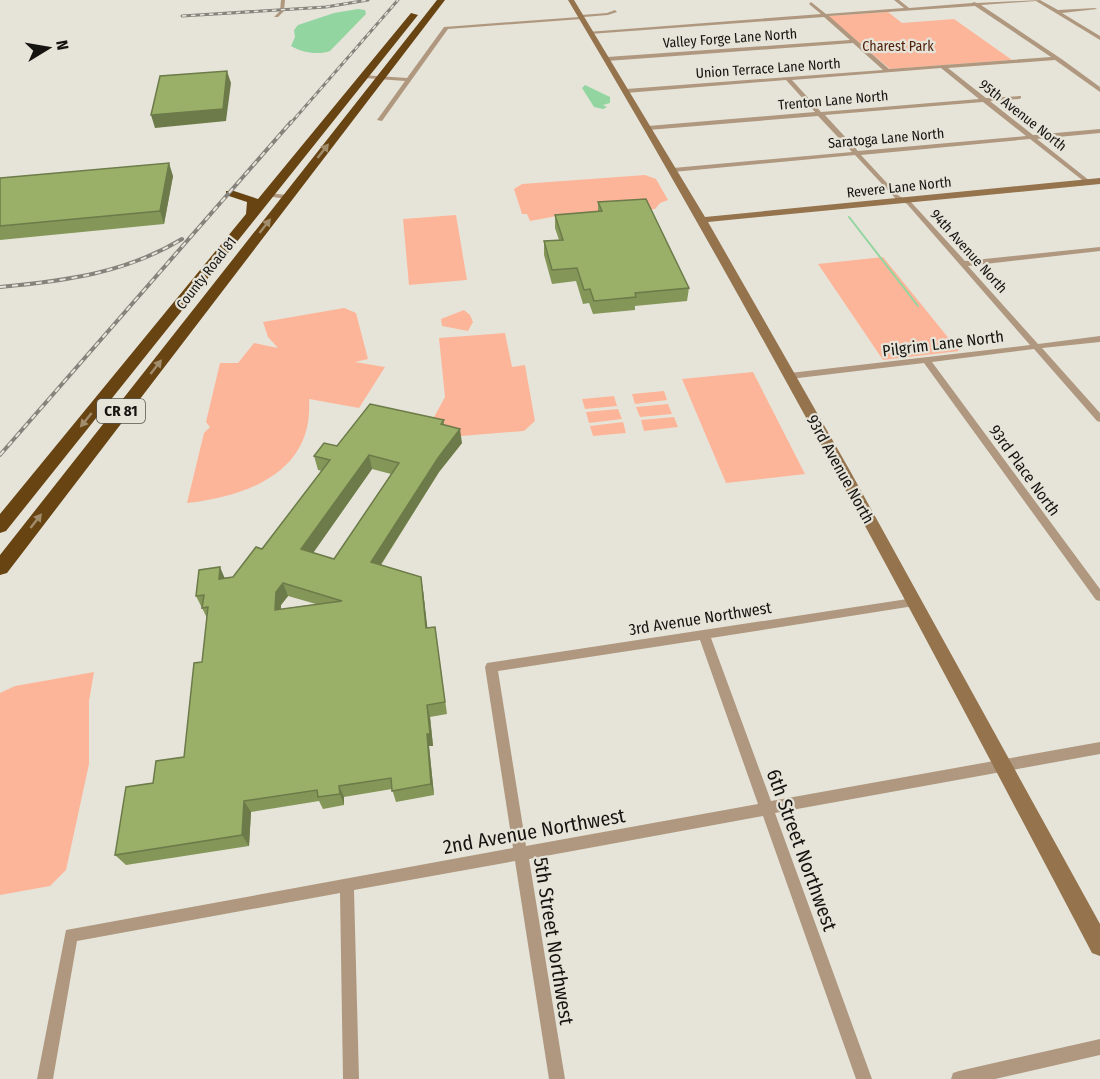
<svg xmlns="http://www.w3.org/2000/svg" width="1100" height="1079" viewBox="0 0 1100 1079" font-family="'Fira Sans Condensed',sans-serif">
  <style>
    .green { fill: #fdb599 }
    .water { fill: #93d5a0 }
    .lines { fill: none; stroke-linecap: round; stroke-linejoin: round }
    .stream { stroke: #93d5a0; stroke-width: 2 }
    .street { fill: #af987f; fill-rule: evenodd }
    .secondary { fill: #94734d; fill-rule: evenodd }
    .highway { fill: #684413; fill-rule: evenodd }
    .rail-far1-casing { stroke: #85837c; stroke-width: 3 }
    .rail-casing { stroke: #85837c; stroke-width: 4 }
    .rail-far1 { stroke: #e6e4d9; stroke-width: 1.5; stroke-dasharray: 4.5; stroke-linecap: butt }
    .rail { stroke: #e6e4d9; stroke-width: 2; stroke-dasharray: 6; stroke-linecap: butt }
    .wall { fill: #849759; fill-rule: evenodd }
    .shaded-wall { fill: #6c7b49 }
    .building { fill: #9ab068; stroke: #6c7b49; stroke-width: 1.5; fill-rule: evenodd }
    .oneway { fill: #a18c6c }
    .labels { text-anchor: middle; stroke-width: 4.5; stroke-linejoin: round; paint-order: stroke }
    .far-street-label { font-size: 14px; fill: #151410; stroke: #e6e4d9 }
    .far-park-label { font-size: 14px; fill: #4e1e09; stroke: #e6e4d9 }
    .shield { fill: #e6e4d9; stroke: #54524c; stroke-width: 1.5 }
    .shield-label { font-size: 15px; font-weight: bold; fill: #151410 }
    .street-label { font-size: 16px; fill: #151410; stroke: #e6e4d9 }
    .near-street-label { font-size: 20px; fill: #151410; stroke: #e6e4d9 }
  </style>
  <rect width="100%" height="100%" fill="#e6e4d9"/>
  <path class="green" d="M888 12 902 23 954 19 1012 60 890 69 828 16Z
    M645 175 656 179 668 200 660 203 655 209 557 216 530 221 527 214H522L514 189 522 184Z
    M456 215 467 280 409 285 403 219Z
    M883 257 959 351 883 360 818 264Z
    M344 308 356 313 368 359 355 362 385 367 359 408 309 399C314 472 248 496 187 503L204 433 210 427 206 422 220 363H238L254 343 278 348 268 337 263 322Z
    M464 310 470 315 473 322 468 331 442 326 441 319Z
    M505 333 512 367 525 365 535 421 524 431 461 436 432 429 434 417 445 397 439 338Z
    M753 372 805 474 726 483 682 379Z
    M664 391 667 400 635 404 632 394Z
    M614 396 617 406 585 409 582 399Z
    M668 404 672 414 640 417 636 407Z
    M618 409 622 419 589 423 586 412Z
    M674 417 678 427 644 431 641 420Z
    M623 422 626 433 593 436 590 426Z
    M94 672 89 701V764L66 870 50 886 0 895V693L15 686Z"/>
  <path class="water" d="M358 9 365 10 366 14 330 51C319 55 302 53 291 46L295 37 294 30 298 25 334 13Z
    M585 85 610 97V103L603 105 607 107 603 109 594 107 582 88Z"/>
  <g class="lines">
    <path class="stream" d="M849 217 918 306"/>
    <path class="street" d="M281 0H285L284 11 278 17H274L280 11Z
      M894 0H899L909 8 972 3 974 2 977 3 1040 0 1058 10 1095 8 1097 9 1062 13 1100 36V40L1036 1 981 5 1063 60 1100 87V92L1055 60 948 68 986 98 1021 96V98L1019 99 990 101 1033 135 1100 129V133L1037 139 1090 181V183H1086L1030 139 861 155 899 196 911 202 965 261 1100 247V251L968 266 1038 344 1100 336V342L1042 348 1100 413V422L1097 421 1034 349 932 362 1100 589V601L1096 600 924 363 790 379 786 376 790 373 1030 345 907 204 895 198 855 155 673 172 670 170 673 168 852 152 818 116 648 130 645 128 648 126 815 112 786 80 626 93 623 91 626 89 883 70 853 43 607 61 604 59 607 57 850 40 824 17 590 34 587 32 821 14 809 4 811 2 826 14 904 8ZM975 6 1051 57 889 69 829 16ZM941 68 979 99 821 112 792 80ZM983 102 1026 136 858 151 825 115Z
      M615 10 617 12 608 15 584 17 582 19 448 29 382 121 377 120 405 81 364 78 362 77V75L407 78 444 27 579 17 581 15 607 13Z
      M268 193 287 195 290 197 287 199 266 196 265 195Z
      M914 598 918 599 920 602 918 605 914 606 711 638 771 801 1100 742V754L775 813 872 1079H856L763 816 529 859 565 1079H549L515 861 354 890 359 1079H343L340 893 77 941 53 1079H37L66 930 513 848 485 667 487 663ZM700 640 758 804 526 846 498 671Z
      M1100 1039V1055L995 1079H951L953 1073 959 1071Z"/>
    <path class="secondary" d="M568 0H574L705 217 1100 178V184L708 222 849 469 1100 924V956L1092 953C923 632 754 312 568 0Z"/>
    <path class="highway" d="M437 0H445L7 573 0 575V555Z
      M411 13 418 15 6 531 0 533V514L246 214 247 202 226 195V191H234L258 199Z"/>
    <g class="rail-far1-casing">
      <path id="rail-far1" d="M182 16 326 7 368 0
        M290 124 398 0"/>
    </g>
    <g class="rail-casing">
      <path id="rail" d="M0 287C65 281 126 273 182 239
        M0 455 291 122"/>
    </g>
    <use href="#rail-far1" class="rail-far1"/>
    <use href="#rail" class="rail"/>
  </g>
  <path class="wall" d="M173 176 164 224 0 240V178Z
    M598 202 689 288 687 301 635 306V310L593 314 589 303 583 304 576 281 552 284 544 255V241L559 240 555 228V215L598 212Z
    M444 420V425L462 443 439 472 381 565 423 590 427 628 435 627 447 714 430 717 433 746H429L434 795 396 802 392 789 344 797V805L323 809 319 801 251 812 249 846 126 865 115 855 153 783 184 757 202 662 207 618 196 596 225 578 233 577 262 549 322 471 318 470 314 456 337 446ZM372 469 391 474 334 559 313 553ZM288 596 316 604 281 609V605Z"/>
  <path class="shaded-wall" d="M227 71 231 83 226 121 155 128 151 115Z
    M169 163 173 176 164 224 160 211Z
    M460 429 462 443 439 472 374 575 371 562 438 458Z
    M369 455 372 469 306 563 301 549Z
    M220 567 226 581 219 579Z
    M421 577 423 590 429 641 426 628Z
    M283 583 288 596 281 605 280 624 275 610 276 592Z
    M427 705 430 717 433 746H429L434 795 431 784 427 734Z
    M339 786 344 797V805L340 794Z
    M244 801 251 812 249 846 242 835Z"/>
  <path class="building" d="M227 71 223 109 151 115 160 76Z
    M169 163 160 211 0 226V178Z
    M646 199 689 288 635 293 636 297 594 301 590 289 584 290 577 268 552 270 544 241 563 240 555 215 602 211 598 202Z
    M370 404 444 420 441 424 460 429 438 458 371 562 421 577 426 628 435 627 445 702 427 705 430 734H427L431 784 392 791 391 778 339 786 340 794 318 797 317 790 244 801 242 835 115 855 126 787 153 783 156 761 184 757 194 663 202 662 208 607 202 608 204 595 196 596 199 570 220 567 219 579 233 577 256 547 262 549 330 460 314 456 324 443 337 446ZM369 455 399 463 334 559 301 549ZM283 583 342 601 275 610 276 592Z"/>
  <defs><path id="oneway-solid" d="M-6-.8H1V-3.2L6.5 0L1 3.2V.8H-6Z" transform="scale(1.5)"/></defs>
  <g class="oneway">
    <use href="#oneway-solid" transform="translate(323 151) rotate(-52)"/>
    <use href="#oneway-solid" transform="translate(265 226) rotate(-52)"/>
    <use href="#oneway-solid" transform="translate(156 367) rotate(-52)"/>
    <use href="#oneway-solid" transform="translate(86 420) rotate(129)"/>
    <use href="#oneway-solid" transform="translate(36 521) rotate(-52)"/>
  </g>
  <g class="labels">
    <g class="far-street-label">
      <text transform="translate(730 38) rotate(-4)" y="5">Valley Forge Lane North</text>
      <text transform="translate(768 68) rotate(-4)" y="5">Union Terrace Lane North</text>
      <text transform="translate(833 100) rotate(-5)" y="5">Trenton Lane North</text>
      <text transform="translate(1023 115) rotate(38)" y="5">95th Avenue North</text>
      <text transform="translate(886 138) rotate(-5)" y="5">Saratoga Lane North</text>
      <text transform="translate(899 187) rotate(-6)" y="5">Revere Lane North</text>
      <text transform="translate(969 251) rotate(48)" y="5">94th Avenue North</text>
      <text transform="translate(206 273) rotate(-52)" y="5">County Road 81</text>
    </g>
    <g class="far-park-label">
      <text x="898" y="51">Charest Park</text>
    </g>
    <rect class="shield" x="97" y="399" width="48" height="24" rx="4.5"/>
    <g class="shield-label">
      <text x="121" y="416">CR 81</text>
    </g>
    <g class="street-label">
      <text transform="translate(943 343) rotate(-7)" y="6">Pilgrim Lane North</text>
      <text transform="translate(841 469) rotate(61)" y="6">93rd Avenue North</text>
      <text transform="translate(1025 470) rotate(54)" y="6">93rd Place North</text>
      <text transform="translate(700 618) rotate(-9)" y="6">3rd Avenue Northwest</text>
    </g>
    <g class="near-street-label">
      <text transform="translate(534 831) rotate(-10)" y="7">2nd Avenue Northwest</text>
      <text transform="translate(802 850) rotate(70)" y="7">6th Street Northwest</text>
      <text transform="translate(554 941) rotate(81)" y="7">5th Street Northwest</text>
    </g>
  </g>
  <g transform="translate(48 48) rotate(79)" stroke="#e6e4d9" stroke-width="4.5" paint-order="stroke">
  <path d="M0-4.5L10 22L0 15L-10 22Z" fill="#151410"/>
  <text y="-9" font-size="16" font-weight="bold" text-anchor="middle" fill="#151410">N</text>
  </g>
</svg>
